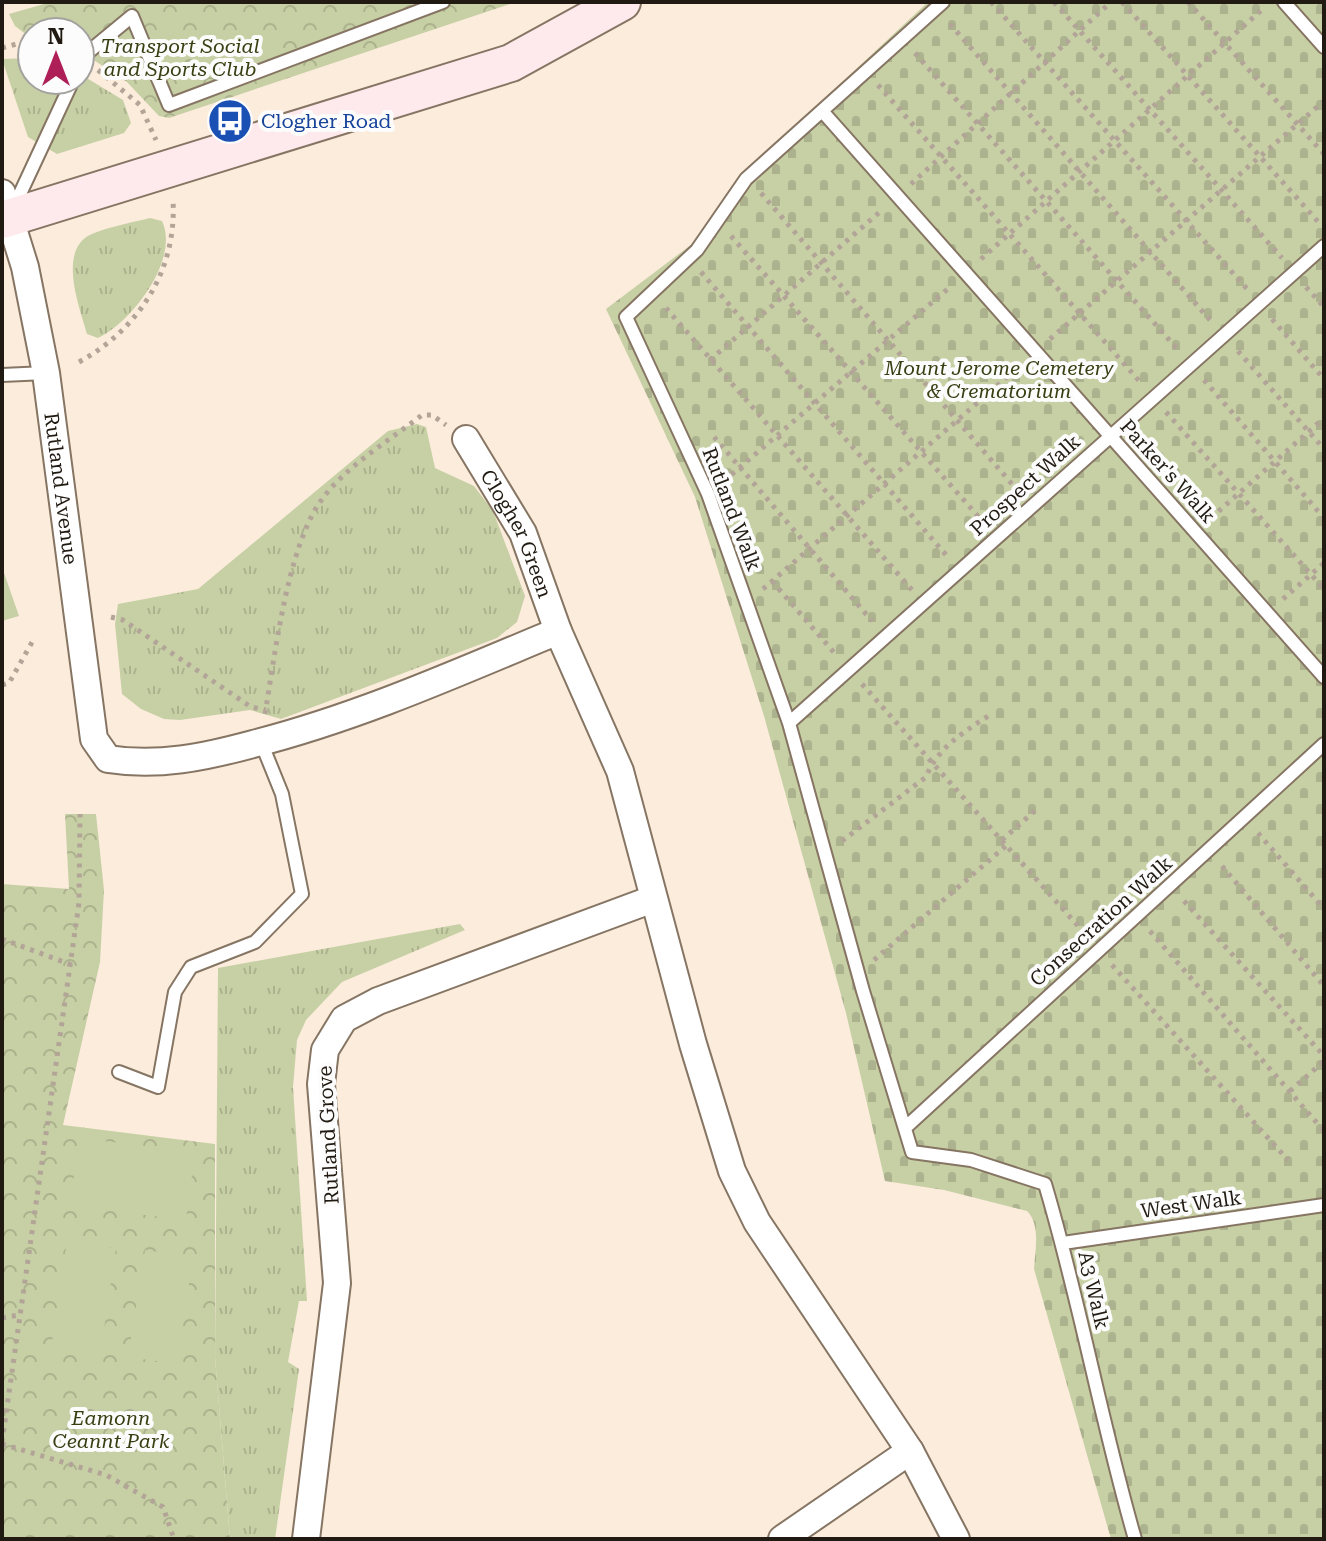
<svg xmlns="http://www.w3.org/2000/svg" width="1326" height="1541" viewBox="0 0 1326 1541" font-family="'Roboto Serif',serif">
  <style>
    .grass { fill: url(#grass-tufts) }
    .cemetery { fill: url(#cemetery-stones) }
    .park { fill: url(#park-crowns) }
    .pitch { fill: #c7d0a5 }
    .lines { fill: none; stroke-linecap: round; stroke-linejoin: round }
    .lane-casing { stroke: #867563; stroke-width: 16 }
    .street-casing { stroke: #867563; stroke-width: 30 }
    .secondary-casing { stroke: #867563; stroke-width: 40 }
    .path { stroke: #b2a598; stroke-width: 5; stroke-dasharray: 4 6; stroke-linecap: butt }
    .lane { stroke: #fff; stroke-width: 12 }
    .street { stroke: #fff; stroke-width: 26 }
    .secondary { stroke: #fee9ec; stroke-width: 36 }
    .labels { text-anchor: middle; stroke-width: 8; stroke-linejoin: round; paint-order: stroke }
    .park-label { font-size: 20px; font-style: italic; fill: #393f12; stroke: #fcfcfc }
    .transit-label { font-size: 20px; fill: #164399; stroke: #fcfcfc; text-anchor: start }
    .street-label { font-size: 20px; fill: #201a12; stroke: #fcfcfc }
  </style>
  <defs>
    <pattern id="grass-tufts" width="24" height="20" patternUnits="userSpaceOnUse" patternTransform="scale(2)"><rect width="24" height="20" fill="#c7d0a5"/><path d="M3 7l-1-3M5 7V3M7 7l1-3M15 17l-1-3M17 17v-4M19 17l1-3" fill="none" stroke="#abb28d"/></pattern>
    <pattern id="cemetery-stones" width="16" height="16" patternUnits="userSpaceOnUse" patternTransform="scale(2)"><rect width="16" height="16" fill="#c7d0a5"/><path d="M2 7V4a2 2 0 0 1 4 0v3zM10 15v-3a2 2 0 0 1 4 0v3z" fill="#abb28d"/></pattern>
    <pattern id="park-crowns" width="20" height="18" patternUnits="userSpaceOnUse" patternTransform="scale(2)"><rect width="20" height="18" fill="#c7d0a5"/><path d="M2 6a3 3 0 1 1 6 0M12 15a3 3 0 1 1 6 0" fill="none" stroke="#abb28d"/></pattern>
  </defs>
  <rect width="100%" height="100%" fill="#fcecdc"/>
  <path class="grass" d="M32 58V80H80V74L123 100 131 123 124 133 57 154 28 137 2 59Z
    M150 218 162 221C180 259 132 322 98 338L87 334C80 309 60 258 85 238 96 229 135 222 150 218Z
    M417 424 426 427 435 468 474 486 493 511 525 596 517 622 497 638 281 719 250 710 180 720 164 719 141 709 122 694 115 624 118 604 198 589 388 431Z
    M460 924 465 930 342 982 306 1020 297 1040 293 1087 307 1301H299L288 1362 299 1369 275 1539H230L215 1357 218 968Z"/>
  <path class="cemetery" d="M928 2H1324V1539H1111L1034 1269C1035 1250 1041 1225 1027 1211L944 1190 885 1181 846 1013 764 716 695 497 606 309 692 244 741 176Z"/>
  <path class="park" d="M51 2H516L169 118 159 116 127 82 80 51V32H32V39L15 26 9 14Z
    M65 814H96L104 890 100 962 63 1125 215 1144V1357L230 1539H2V884L69 889Z"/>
  <path class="pitch" d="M2 567 19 616 2 621Z
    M79 1138 195 1152 186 1220 70 1206Z
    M67 1241 116 1248 100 1356 51 1349Z
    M145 1250 193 1257 177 1364 128 1357Z"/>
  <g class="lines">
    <g class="lane-casing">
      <path id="lane" d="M943 2 746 179 697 250 626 317 708 494 789 723 863 991 912 1152 971 1160 1045 1184C1080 1301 1101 1422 1135 1539
        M1284 2 1324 47
        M80 65 86 54 132 16 169 105 443 2
        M823 112 1324 677
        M12 211 73 80
        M2 375 46 373
        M789 723 1324 246
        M119 1072 158 1087 175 992 191 967 255 942 302 894 282 794 261 742
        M905 1128 1324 744
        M1063 1243 1324 1205"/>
    </g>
    <g class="street-casing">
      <g id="street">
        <path id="s1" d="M2 193 25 267 46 373 94 739 108 759C158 767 205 757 253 744 359 717 457 673 558 631"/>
        <path id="s2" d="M466 439 523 533 558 631 620 771 693 1044 732 1171 757 1222 910 1451 956 1539"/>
        <path d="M306 1539 337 1283 321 1084 325 1050 344 1019 378 1001 653 899"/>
        <path d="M782 1539 910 1451"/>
      </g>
    </g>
    <g class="secondary-casing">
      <path id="secondary" d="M2 220 511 63 622 2"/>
    </g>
    <path class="path" d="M991 2 1248 290
      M1054 2 1282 258
      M1122 2 1321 225
      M1188 2 1324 154
      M950 24 1210 320
      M2 48 20 43 32 45
      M915 53 1179 351
      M98 70 140 105 156 140
      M878 85 1141 383
      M911 184 1111 2
      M761 193 1018 491
      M731 236 984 523
      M981 259 1264 8
      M701 272 946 555
      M1306 287 1324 307
      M666 308 912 590
      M1272 319 1324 379
      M1050 339 1324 101
      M1238 351 1324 449
      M710 360 882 210
      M79 362C139 329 177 270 173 200
      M1204 380 1324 518
      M1166 412 1324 589
      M714 437 872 621
      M724 481 950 287
      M1211 518 1324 418
      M772 581 837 656
      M763 589 1022 364
      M1283 599 1324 563
      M111 617 123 620 251 707 266 710
      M862 684 1087 936
      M2 685 9 683 35 637
      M265 714C275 655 287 550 320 502 344 467 389 441 422 415H432L446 425
      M1258 833 1324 909
      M1002 840 1039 807
      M842 841 926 777C938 747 963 733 988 716
      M1222 866 1324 986
      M1184 901 1324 1056
      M1150 931 1324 1131
      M2 939 72 965
      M874 960 1007 845
      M1112 965 1288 1160
      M1290 1091 1324 1061
      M2 1318 19 1315
      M2 1442 79 903 80 814
      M2 1444 106 1475 163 1507 174 1539"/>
    <use href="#lane" class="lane"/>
    <use href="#street" class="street"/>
    <use href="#secondary" class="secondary"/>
  </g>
  <defs>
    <g id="bus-disc" transform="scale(2.3)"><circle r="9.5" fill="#1a4fb4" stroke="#fcfcfc"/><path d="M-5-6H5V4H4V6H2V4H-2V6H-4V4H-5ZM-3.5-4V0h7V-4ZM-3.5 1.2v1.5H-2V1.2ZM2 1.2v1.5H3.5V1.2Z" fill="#fff"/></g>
  </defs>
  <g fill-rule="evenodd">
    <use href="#bus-disc" x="230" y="121"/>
  </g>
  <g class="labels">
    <g class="park-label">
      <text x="180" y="53">Transport Social<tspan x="180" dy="23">and Sports Club</tspan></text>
      <text x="999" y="375">Mount Jerome Cemetery<tspan x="999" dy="23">&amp; Crematorium</tspan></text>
      <text x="111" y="1425">Eamonn<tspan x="111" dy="23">Ceannt Park</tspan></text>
    </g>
    <g class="transit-label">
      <text x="261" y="128">Clogher Road</text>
    </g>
    <g class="street-label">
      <text transform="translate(1168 471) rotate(48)" y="7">Parker's Walk</text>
      <text transform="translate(1025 485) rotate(-42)" y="7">Prospect Walk</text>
      <text dy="7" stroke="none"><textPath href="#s1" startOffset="302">Rutland Avenue</textPath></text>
      <text transform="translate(732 509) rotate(69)" y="7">Rutland Walk</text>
      <text dy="7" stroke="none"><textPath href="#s2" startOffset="108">Clogher Green</textPath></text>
      <text transform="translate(1101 921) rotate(-42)" y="7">Consecration Walk</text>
      <text transform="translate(328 1135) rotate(-93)" y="7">Rutland Grove</text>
      <text transform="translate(1191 1204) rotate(-8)" y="7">West Walk</text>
      <text transform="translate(1094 1290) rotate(77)" y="7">A3 Walk</text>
    </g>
  </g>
  <rect width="1326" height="1541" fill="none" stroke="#201a12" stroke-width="8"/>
  <g transform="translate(56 56)"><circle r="38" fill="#fcfcfc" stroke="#a4a29e" stroke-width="2"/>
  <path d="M0-6L14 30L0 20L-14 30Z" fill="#ae1f58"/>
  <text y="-12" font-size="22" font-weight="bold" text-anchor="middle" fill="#201a12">N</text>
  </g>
</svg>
